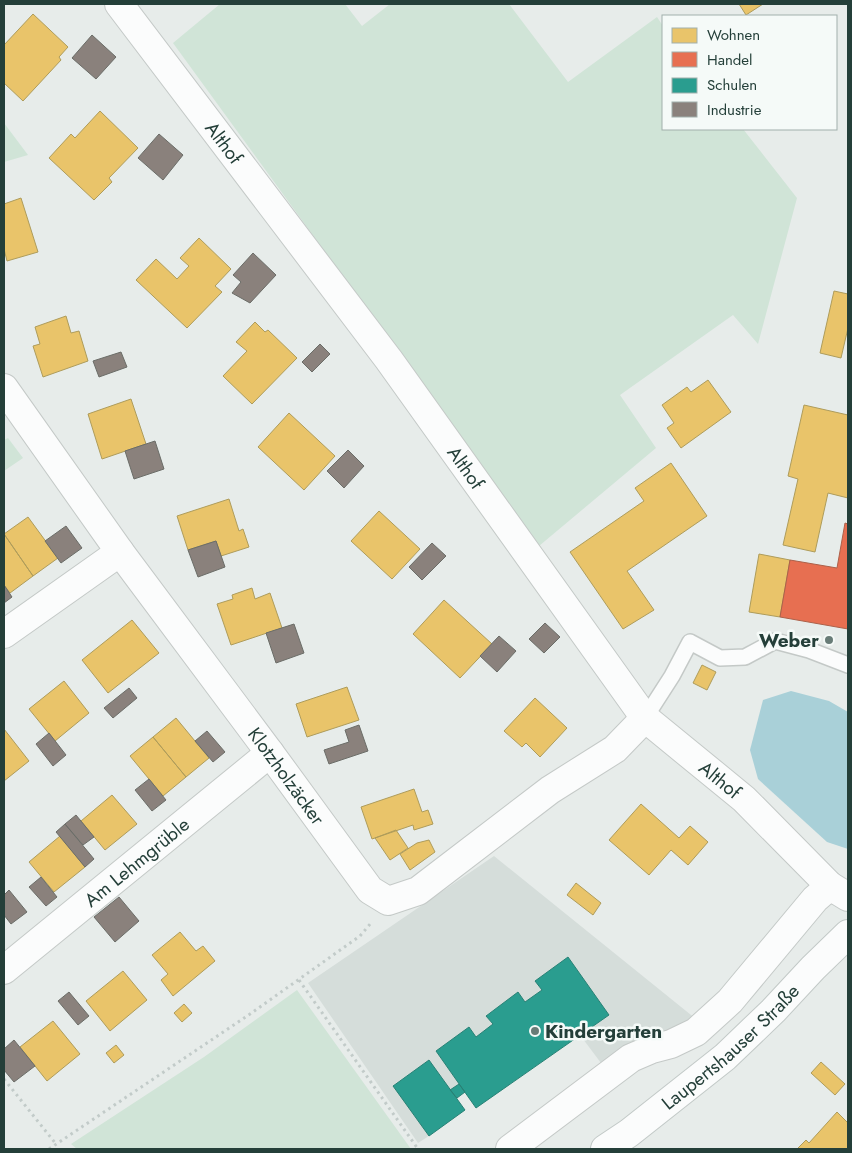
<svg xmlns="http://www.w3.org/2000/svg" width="852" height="1153" viewBox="0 0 852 1153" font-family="Jost,sans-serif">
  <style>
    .built { fill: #d5ddda }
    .green { fill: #d0e4d7 }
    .water { fill: #a9d0d8 }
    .homes { fill: #e9c46a; stroke: #ae9c5b }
    .shops { fill: #e76f51; stroke: #ac614a }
    .schools { fill: #2a9d8f; stroke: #288175 }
    .industry { fill: #8a817c; stroke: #6b6d68 }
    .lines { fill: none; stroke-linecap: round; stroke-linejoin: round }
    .service-casing { stroke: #c4c9c7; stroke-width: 18 }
    .minor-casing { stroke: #c4c9c7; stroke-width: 30 }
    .secondary-casing { stroke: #c2c9c7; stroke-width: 30 }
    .path { stroke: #c2cbc9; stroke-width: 3; stroke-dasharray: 2.5 4; stroke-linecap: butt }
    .service { stroke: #fbfcfc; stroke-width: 15 }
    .minor { stroke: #fbfcfc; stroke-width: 28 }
    .secondary { stroke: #fbfcfc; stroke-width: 28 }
    .poi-dot { fill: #687c77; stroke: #f5faf8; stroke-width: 2 }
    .labels { text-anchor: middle; stroke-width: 5; stroke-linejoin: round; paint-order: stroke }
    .street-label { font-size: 19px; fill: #243f39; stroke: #f5faf8 }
    .poi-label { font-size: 19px; font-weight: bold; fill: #243f39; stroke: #f5faf8; text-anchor: end }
  </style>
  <rect width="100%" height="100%" fill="#e7ecea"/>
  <path class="built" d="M494 856 696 1019 616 1051 601 1063 580 1035 609 1015 568 958 536 980 542 990 525 1002 518 993 486 1015 493 1024 476 1037 468 1028 436 1051 459 1084 450 1090 429 1060 393 1085 429 1136 418 1143 308 983Z"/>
  <path class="green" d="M220 4H345L362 26 390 4H509L568 82 657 17 663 26V129H743L797 198 758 344 733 315 620 395 656 448 539 546 173 43Z
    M4 123 28 155 4 162Z
    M8 438 23 458 4 471V440Z
    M297 990 411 1149H77L71 1144 204 1057Z"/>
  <path class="water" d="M791 691 829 701 848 712V849L827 842 758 779 750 750 763 700Z"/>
  <path class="homes" d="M739 4H763L746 15Z
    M33 14 68 47 59 57 61 60 23 101 4 83V45Z
    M100 111 138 148 109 178 112 182 94 200 49 158 71 134 75 138Z
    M21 198 38 252 7 261 4 249V204Z
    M199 238 231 269 215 286 222 292 187 328 136 280 156 259 177 279 189 266 180 258Z
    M834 291 848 294V328L841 358 820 353Z
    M66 316 71 333 79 331 88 361 43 377 33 346 40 344 35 327Z
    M255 322 265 332 268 330 297 358 252 404 223 376 247 351 236 342Z
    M708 380 731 412 681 448 667 428 674 423 662 405 687 387 691 392Z
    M131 399 146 444 102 459 88 414Z
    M804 405 848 415V498L828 493 815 552 783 545 798 479 788 476Z
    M289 413 335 456 304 490 258 447Z
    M671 463 707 516 627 571 654 610 623 629 570 552 644 501 635 488Z
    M229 499 239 531 243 529 249 547 221 556 216 541 188 550 177 516Z
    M379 511 420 549 392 579 351 541Z
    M28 517 58 558 33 576 4 534Z
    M4 534 33 576 10 593 4 585Z
    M759 554 790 560 780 617 749 612Z
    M252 588 255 599 270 593 282 628 231 645 217 604 233 599 232 595Z
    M444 600 492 644 460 678 413 634Z
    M132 620 159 653 108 693 82 660Z
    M702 665 716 672 707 690 693 683Z
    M64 681 89 713 55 741 29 709Z
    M347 687 359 720 307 737 296 704Z
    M535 698 567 728 540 757 526 743 522 747 504 731Z
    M176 718 209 758 186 777 153 737Z
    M4 729 29 761 4 781Z
    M153 737 186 777 163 796 130 756Z
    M414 789 422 812 428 810 433 824 414 830 413 825 372 839 361 807Z
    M112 795 137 824 105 850 81 821Z
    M641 804 679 838 690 826 708 842 688 865 671 850 649 875 609 840Z
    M396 830 408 848 390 860 375 838Z
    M60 836 85 867 54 892 29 862Z
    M429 840 435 852 410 870 400 854 417 843Z
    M576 883 601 903 593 915 567 895Z
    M180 932 196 951 203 946 215 961 173 996 161 980 168 974 152 955Z
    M123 971 147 1000 110 1031 86 1001Z
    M184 1004 192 1013 182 1022 174 1013Z
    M53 1021 80 1054 47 1081 20 1047Z
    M116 1045 124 1055 114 1063 106 1053Z
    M821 1062 845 1084 835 1095 811 1073Z
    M837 1112 848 1123V1149H797L806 1140 809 1143Z"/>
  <path class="shops" d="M845 523 848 524V629L780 617 790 560 837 568Z"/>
  <path class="schools" d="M568 957 609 1015 476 1108 436 1051 469 1027 476 1037 493 1024 486 1016 518 992 525 1002 542 990 535 981Z
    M429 1060 465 1110 429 1136 393 1086Z
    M459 1084 465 1092 457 1098 450 1090Z"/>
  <path class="industry" d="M92 35 116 57 96 79 72 58Z
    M159 134 183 155 163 180 138 158Z
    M253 253 276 275 250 303 232 293 241 282 233 275Z
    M320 344 330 354 312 372 302 362Z
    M121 352 127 367 99 377 93 361Z
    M155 441 164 469 134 479 125 451Z
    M348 450 364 466 344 488 327 471Z
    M66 526 82 548 61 563 45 541Z
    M216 541 225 567 198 577 188 550Z
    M432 543 446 556 422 580 409 567Z
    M4 585 12 597 4 603Z
    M545 623 560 637 544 653 529 639Z
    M294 624 304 653 276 663 266 633Z
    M499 636 516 651 497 672 480 656Z
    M129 688 137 698 113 718 104 708Z
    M359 725 368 751 329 764 324 750 349 742 345 730Z
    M207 731 225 752 213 762 195 741Z
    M49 733 66 755 53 766 36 744Z
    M149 779 166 800 152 811 135 790Z
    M76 815 94 837 83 845 65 824Z
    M65 824 94 859 85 867 56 832Z
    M41 877 57 897 46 906 29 887Z
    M9 890 27 912 11 924 4 915V895Z
    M119 897 139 921 115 942 94 917Z
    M69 992 89 1016 78 1025 58 1001Z
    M14 1040 35 1066 14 1082 4 1070V1049Z"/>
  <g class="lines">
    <g class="service-casing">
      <path id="service" d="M645 718 672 676 690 642 720 658 745 657 775 641 809 650 848 665"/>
    </g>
    <g class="minor-casing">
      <g id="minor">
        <path id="s1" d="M119 4 389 360 645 718 744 799 830 886 848 897"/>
        <path id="s2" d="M4 388 120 552 270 753 370 890 388 901 418 891 550 790 615 749 645 718"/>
        <path d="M4 634 120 552"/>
        <path id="s3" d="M4 970 270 753"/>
        <path d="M510 1149 631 1058 652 1049 671 1044 696 1032 730 1001 815 899 830 886"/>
      </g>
    </g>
    <g class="secondary-casing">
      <g id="secondary">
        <path id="s4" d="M605 1149 629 1133 725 1057 773 1011 813 968 848 934"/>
      </g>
    </g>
    <path class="path" d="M299 980 418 1149
      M4 1079 56 1144
      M49 1149 250 1014 360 936 371 923"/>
    <use href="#service" class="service"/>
    <use href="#minor" class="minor"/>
    <use href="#secondary" class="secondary"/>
  </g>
  <g class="poi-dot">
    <circle cx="829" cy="640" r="5"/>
    <circle cx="535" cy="1031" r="5"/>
  </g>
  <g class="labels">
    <g class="street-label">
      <text dy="7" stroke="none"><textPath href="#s1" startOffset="174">Althof</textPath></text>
      <text dy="7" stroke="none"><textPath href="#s1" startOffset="579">Althof</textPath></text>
      <text dy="7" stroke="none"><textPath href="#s2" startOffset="480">Klotzholzäcker</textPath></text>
      <text dy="7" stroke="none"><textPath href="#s1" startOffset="984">Althof</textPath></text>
      <text dy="7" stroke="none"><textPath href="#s3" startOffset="171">Am Lehmgrüble</textPath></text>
      <text dy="7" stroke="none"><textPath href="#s4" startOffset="162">Laupertshauser Straße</textPath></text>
    </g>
    <g class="poi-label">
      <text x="819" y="647">Weber</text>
      <text x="545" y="1038" text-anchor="start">Kindergarten</text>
    </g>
  </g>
  <rect width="852" height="1153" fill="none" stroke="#243f39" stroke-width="10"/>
  <rect x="662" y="15" width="175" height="115" fill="#f5faf8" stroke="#a1afac"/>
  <rect x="672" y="28" width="25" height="15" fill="#e9c46a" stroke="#a1afac"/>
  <text x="707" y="40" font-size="15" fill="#243f39">Wohnen</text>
  <rect x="672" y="52" width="25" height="15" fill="#e76f51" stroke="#a1afac"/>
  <text x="707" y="65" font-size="15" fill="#243f39">Handel</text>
  <rect x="672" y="78" width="25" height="15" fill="#2a9d8f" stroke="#a1afac"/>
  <text x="707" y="90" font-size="15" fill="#243f39">Schulen</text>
  <rect x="672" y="102" width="25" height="15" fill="#8a817c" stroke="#a1afac"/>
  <text x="707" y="115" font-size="15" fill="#243f39">Industrie</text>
</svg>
